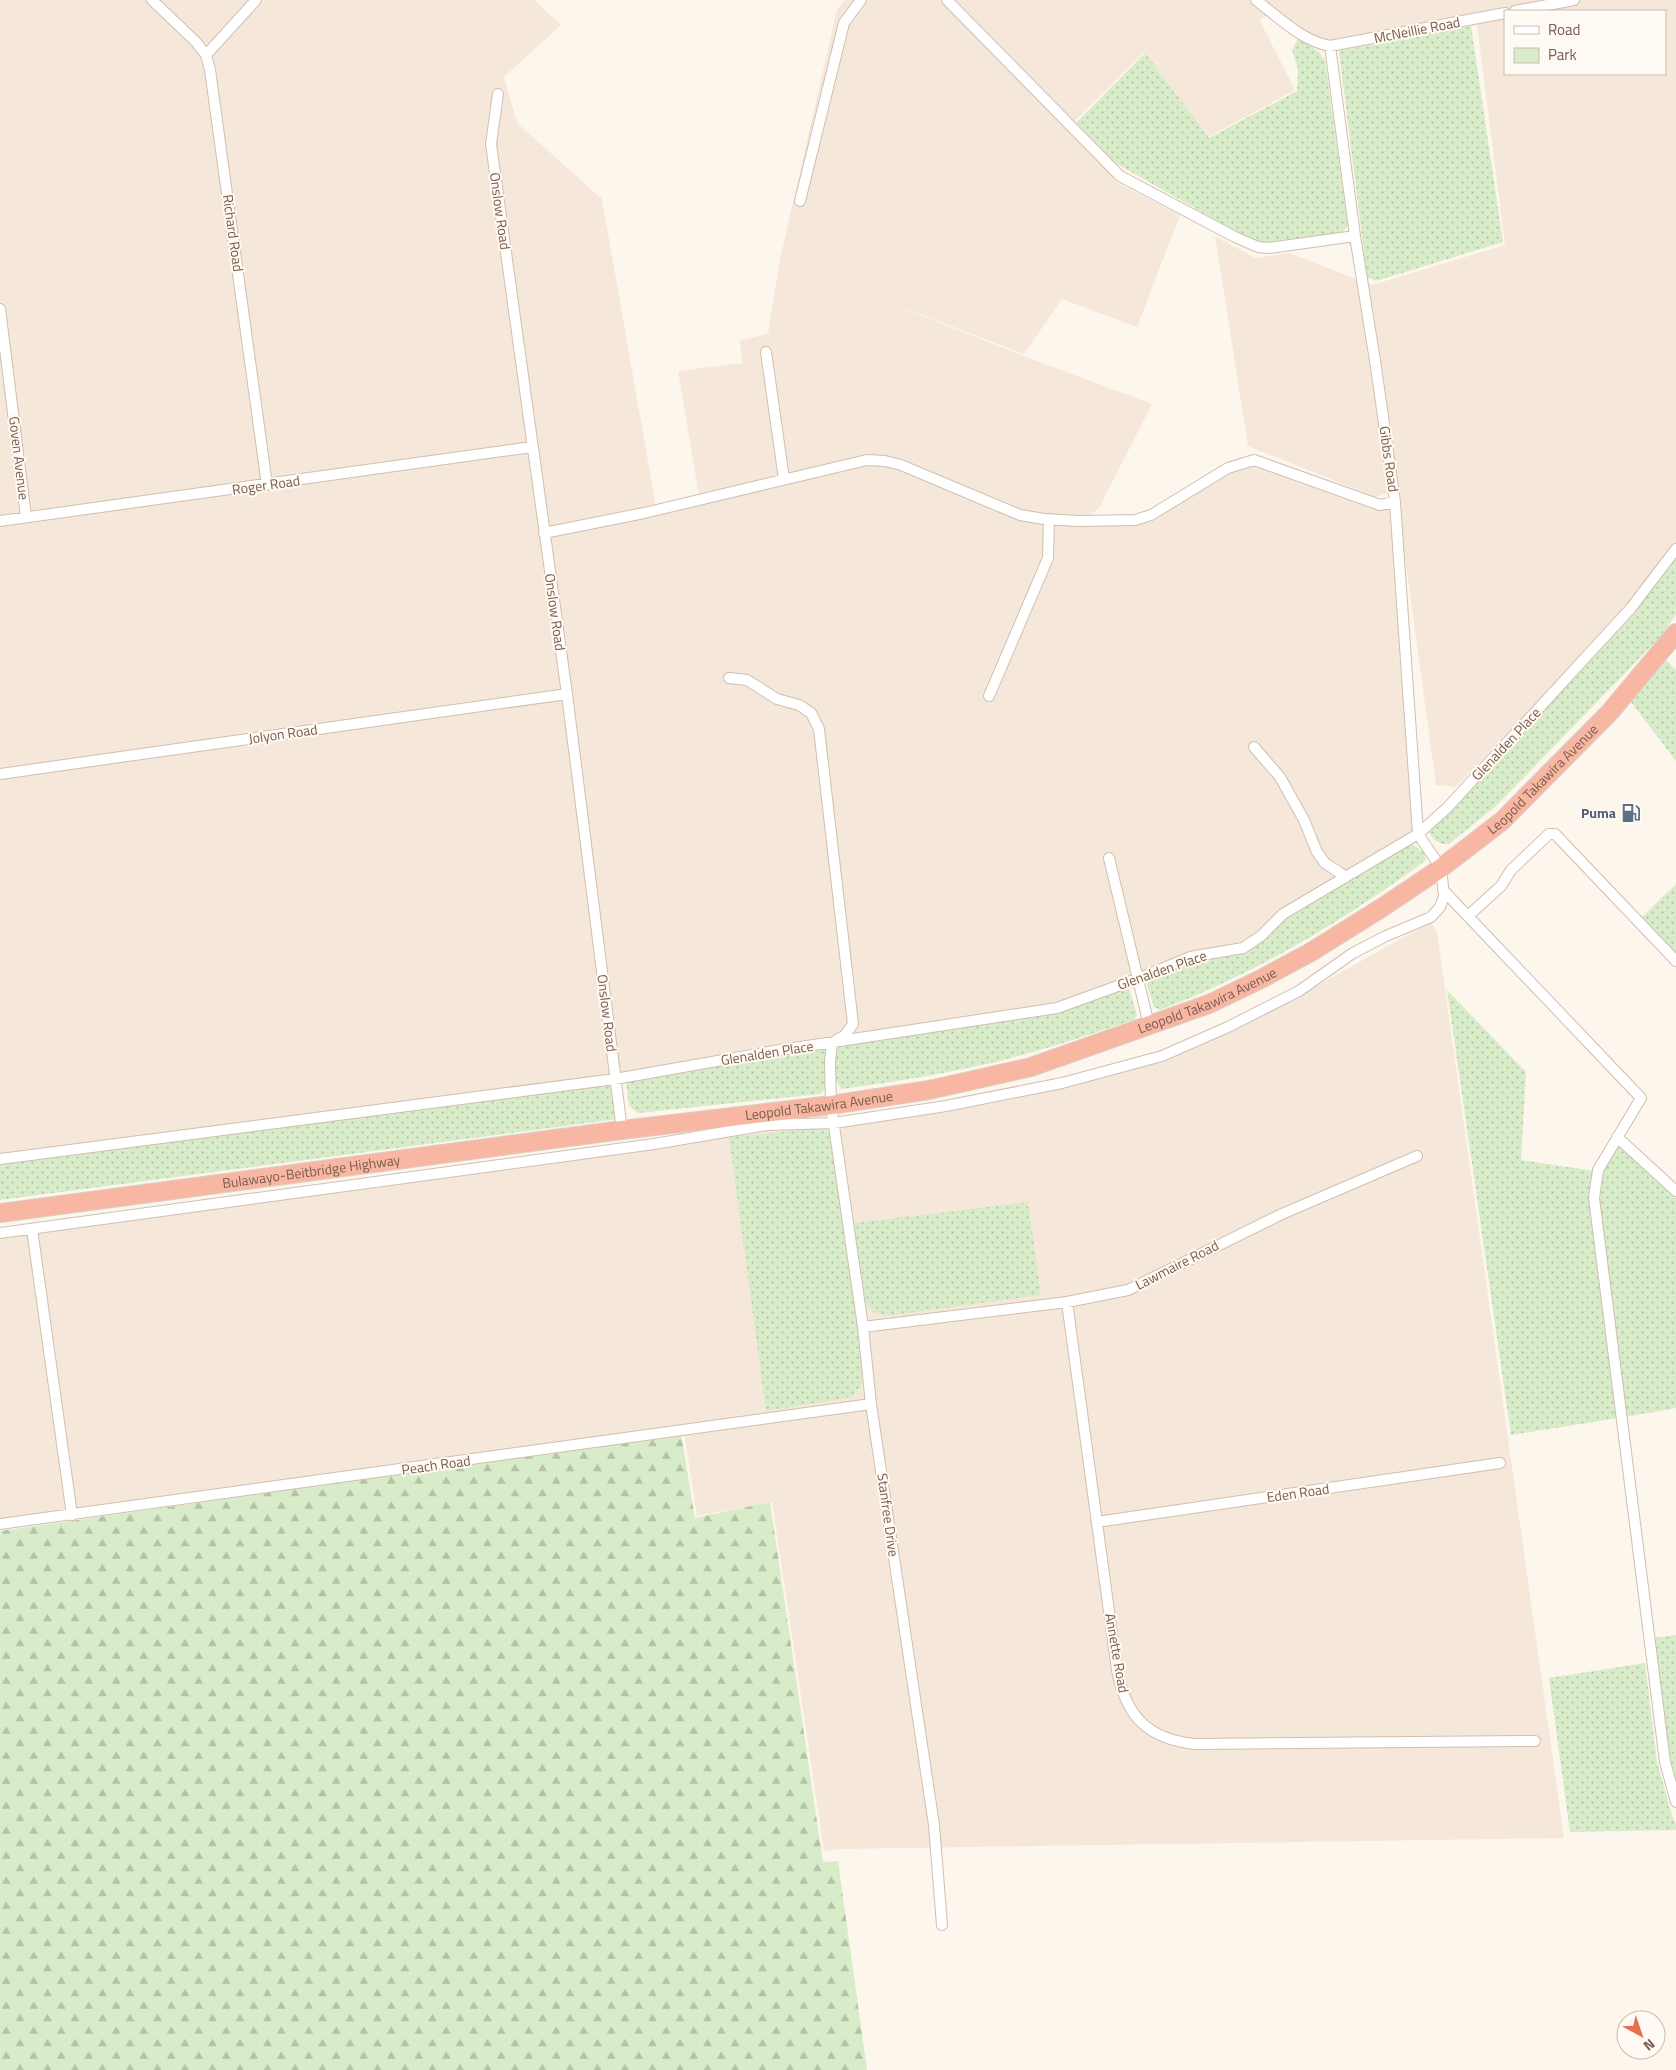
<svg xmlns="http://www.w3.org/2000/svg" width="1676" height="2070" viewBox="0 0 1676 2070" font-family="'Titillium Web',sans-serif">
  <style>
    .residential { fill: #f5e8da; fill-rule: evenodd }
    .green { fill: url(#green-dots) }
    .forest { fill: url(#forest-firs) }
    .lines { fill: none; stroke-linecap: round; stroke-linejoin: round }
    .street-casing { stroke: #d1beb0; stroke-width: 12 }
    .highway-casing { stroke: #dad1cd; stroke-width: 20 }
    .street { stroke: #fff; stroke-width: 10 }
    .highway { stroke: #f7b7a3; stroke-width: 18 }
    .labels { text-anchor: middle; stroke-width: 4; stroke-linejoin: round; paint-order: stroke }
    .street-label { font-size: 14px; fill: #7a5c4d; stroke: #fffaf3 }
    .service-label { font-size: 14px; font-weight: bold; fill: #4e5e75; stroke: #fffaf3; text-anchor: end }
  </style>
  <defs>
    <pattern id="green-dots" width="8" height="8" patternUnits="userSpaceOnUse" patternTransform="scale(1.25)"><rect width="8" height="8" fill="#d8ecc9"/><path d="M2 2h.1M6 6h.1" fill="none" stroke="#b4c2a5" stroke-width="1.8" stroke-linecap="round"/></pattern>
    <pattern id="forest-firs" width="22" height="20" patternUnits="userSpaceOnUse" patternTransform="scale(1.25)"><rect width="22" height="20" fill="#d8ecc9"/><path d="M5 1l3.5 6h-7zM16 11l3.5 6h-7z" fill="#b4c2a5"/></pattern>
  </defs>
  <rect width="100%" height="100%" fill="#fdf6ec"/>
  <path class="residential" d="M0 0H534L561 25 504 77 517 123 602 199 657 513 700 502 678 371 742 363 740 340 768 334 780 259 837 10 845 0H1676V542L1629 606 1456 787 1436 785 1396 491 1375 497 1248 446 1215 236 1255 258 1289 253 1372 285 1505 245 1476 17 1330 44 1321 42 1272 10 1260 21 1295 90 1208 137 1144 52 1067 129 1118 183 1180 215 1137 327 1062 299 1024 354 865 293 1021 355 1152 404 1099 508 1076 525H1133L1228 472 1253 462 1391 506 1414 832 1260 934 1241 944 1057 1004 638 1070 611 1076 0 1154ZM1505 11H1665V74H1505Z
    M1431 922 1437 932 1564 1838 843 1849 824 1851 772 1502 697 1516 683 1426 0 1519V1236L768 1127 831 1125 1162 1059 1304 993Z"/>
  <path class="green" d="M1471 26 1503 242 1376 281 1367 277 1339 51Z
    M1302 39 1319 52 1325 61 1348 226 1342 232 1292 242 1267 244 1249 239 1112 161 1074 125 1145 53 1209 138 1297 91 1298 69 1292 50 1297 40Z
    M1676 553V615L1660 637 1497 805 1449 844C1438 845 1435 840 1428 832L1430 827Z
    M1664 658 1676 670V761L1628 698Z
    M1411 843 1424 853 1426 860C1344 921 1256 973 1160 1010L1154 1007 1145 978 1193 959 1227 953Z
    M1676 884V955L1641 918Z
    M1128 985 1137 1015 1134 1020C1096 1032 1057 1046 1018 1056 960 1072 900 1081 841 1089 831 1075 832 1060 839 1045L1056 1011Z
    M1447 990 1526 1072 1521 1160 1594 1171 1618 1418 1511 1435Z
    M826 1047 827 1087 820 1094 638 1113 629 1106 626 1081Z
    M614 1081 618 1119 0 1200V1162Z
    M824 1128 831 1134 864 1373 860 1388 852 1397 766 1411 729 1137Z
    M1619 1143 1676 1198V1408L1625 1417 1598 1198 1602 1171Z
    M1028 1202 1041 1295 885 1316 873 1312 865 1302 854 1223Z
    M1676 1635V1783L1668 1758 1654 1638Z
    M1645 1663 1657 1762 1673 1819 1676 1824V1830L1570 1832 1549 1678Z"/>
  <path class="forest" d="M681 1434 695 1518 770 1502 823 1862 838 1861 867 2070H0V1531Z"/>
  <g class="lines">
    <g class="street-casing">
      <path id="street" d="M152 0 196 42 206 55
        M256 0 206 55 210 70 267 485
        M947 0 1120 176 1235 237 1258 247 1269 248 1355 236
        M1256 0C1278 17 1302 41 1330 46L1505 13
        M1515 11 1574 0
        M498 94 491 144 567 694 622 1130
        M800 201 844 23 861 0
        M0 309 26 517
        M766 352 784 479
        M0 521 532 447
        M544 533 644 513 867 460 885 461 901 465 1020 515 1044 519 1079 521 1135 520 1151 515 1228 468 1254 460 1380 505 1395 502
        M729 678 747 680 777 699 799 705 811 713 819 729 853 1024 845 1035 832 1043 830 1062 831 1105 863 1327 871 1404 934 1825 942 1925
        M989 696 1048 558 1049 519
        M1254 747 1280 777 1304 820 1317 852 1325 863 1346 877
        M0 774 567 694
        M1109 858 1149 1025
        M1443 890 1641 1098 1598 1170 1594 1198 1665 1762 1676 1802
        M1468 916 1501 886 1511 870 1549 834H1555L1676 961
        M1617 1137 1676 1191
        M0 1159 615 1079 774 1051 1057 1008 1137 979 1190 957 1243 948 1261 936 1283 914 1418 834 1447 808 1631 608 1676 549
        M32 1229 72 1515
        M0 1233 654 1144 767 1125 834 1123 946 1106 1062 1083 1162 1056 1228 1027 1299 991 1353 953 1386 936 1431 917 1440 907 1444 896 1441 868 1418 834 1395 502 1376 367 1355 236 1330 46
        M1067 1302 1117 1670C1126 1717 1148 1739 1195 1744L1535 1741
        M863 1327 1067 1302 1128 1290 1282 1214 1417 1156
        M1097 1522 1500 1463
        M0 1524 871 1404"/>
    </g>
    <g class="highway-casing">
      <g id="highway">
        <path id="s1" d="M0 1213 622 1130 831 1105 929 1090 1031 1067 1209 1004 1261 979 1311 952 1383 907 1441 868 1502 821 1610 712 1676 633"/>
      </g>
    </g>
    <use href="#street" class="street"/>
    <use href="#highway" class="highway"/>
  </g>
  <defs>
    <g id="fuel-bare" transform="scale(1.5)"><path d="M-5.5-6h7V0h2V4h1.3V-2.5L3-4.5l.8-.8L6-3V5H2.5V1h-1V6h-7ZM-4.2-4.7v3.2H.2V-4.7Z" fill="#5c6f8a" stroke="#fffaf3" stroke-width="2.5" paint-order="stroke"/></g>
  </defs>
  <g fill-rule="evenodd">
    <use href="#fuel-bare" x="1631" y="813"/>
  </g>
  <g class="labels">
    <g class="street-label">
      <text transform="translate(1417 30) rotate(-11)" y="5">McNeillie Road</text>
      <text transform="translate(500 211) rotate(82)" y="5">Onslow Road</text>
      <text transform="translate(233 233) rotate(82)" y="5">Richard Road</text>
      <text transform="translate(19 458) rotate(83)" y="5">Goven Avenue</text>
      <text transform="translate(1389 459) rotate(82)" y="5">Gibbs Road</text>
      <text transform="translate(266 485) rotate(-8)" y="5">Roger Road</text>
      <text transform="translate(555 612) rotate(82)" y="5">Onslow Road</text>
      <text transform="translate(283 734) rotate(-8)" y="5">Jolyon Road</text>
      <text transform="translate(1506 744) rotate(-47)" y="5">Glenalden Place</text>
      <text dy="5" stroke="none"><textPath href="#s1" startOffset="1635">Leopold Takawira Avenue</textPath></text>
      <text transform="translate(1162 970) rotate(-19)" y="5">Glenalden Place</text>
      <text dy="5" stroke="none"><textPath href="#s1" startOffset="1230">Leopold Takawira Avenue</textPath></text>
      <text transform="translate(607 1013) rotate(83)" y="5">Onslow Road</text>
      <text transform="translate(767 1053) rotate(-9)" y="5">Glenalden Place</text>
      <text dy="5" stroke="none"><textPath href="#s1" startOffset="826">Leopold Takawira Avenue</textPath></text>
      <text dy="5" stroke="none"><textPath href="#s1" startOffset="314">Bulawayo-Beitbridge Highway</textPath></text>
      <text transform="translate(1177 1265) rotate(-27)" y="5">Lawmaire Road</text>
      <text transform="translate(436 1465) rotate(-8)" y="5">Peach Road</text>
      <text transform="translate(1298 1493) rotate(-8)" y="5">Eden Road</text>
      <text transform="translate(888 1515) rotate(82)" y="5">Stanfree Drive</text>
      <text transform="translate(1117 1653) rotate(80)" y="5">Annette Road</text>
    </g>
    <g class="service-label">
      <text x="1616" y="818">Puma</text>
    </g>
  </g>
  <rect x="1504" y="10" width="162" height="65" fill="#fffaf3" stroke="#cabbb1"/>
  <rect x="1514" y="26" width="25" height="8" fill="#ffffff" stroke="#cabbb1"/>
  <text x="1548" y="35" font-size="15" fill="#7a5c4d">Road</text>
  <rect x="1514" y="48" width="25" height="15" fill="#d8ecc9" stroke="#cabbb1"/>
  <text x="1548" y="60" font-size="15" fill="#7a5c4d">Park</text>
  <g transform="translate(1641 2035) rotate(140)"><circle r="24" fill="#fffaf3" stroke="#cabbb1"/>
  <path d="M0-4L9 19L0 12L-9 19Z" fill="#e76f51"/>
  <text y="-8" font-size="14" font-weight="bold" text-anchor="middle" fill="#7a5c4d">N</text>
  </g>
</svg>
